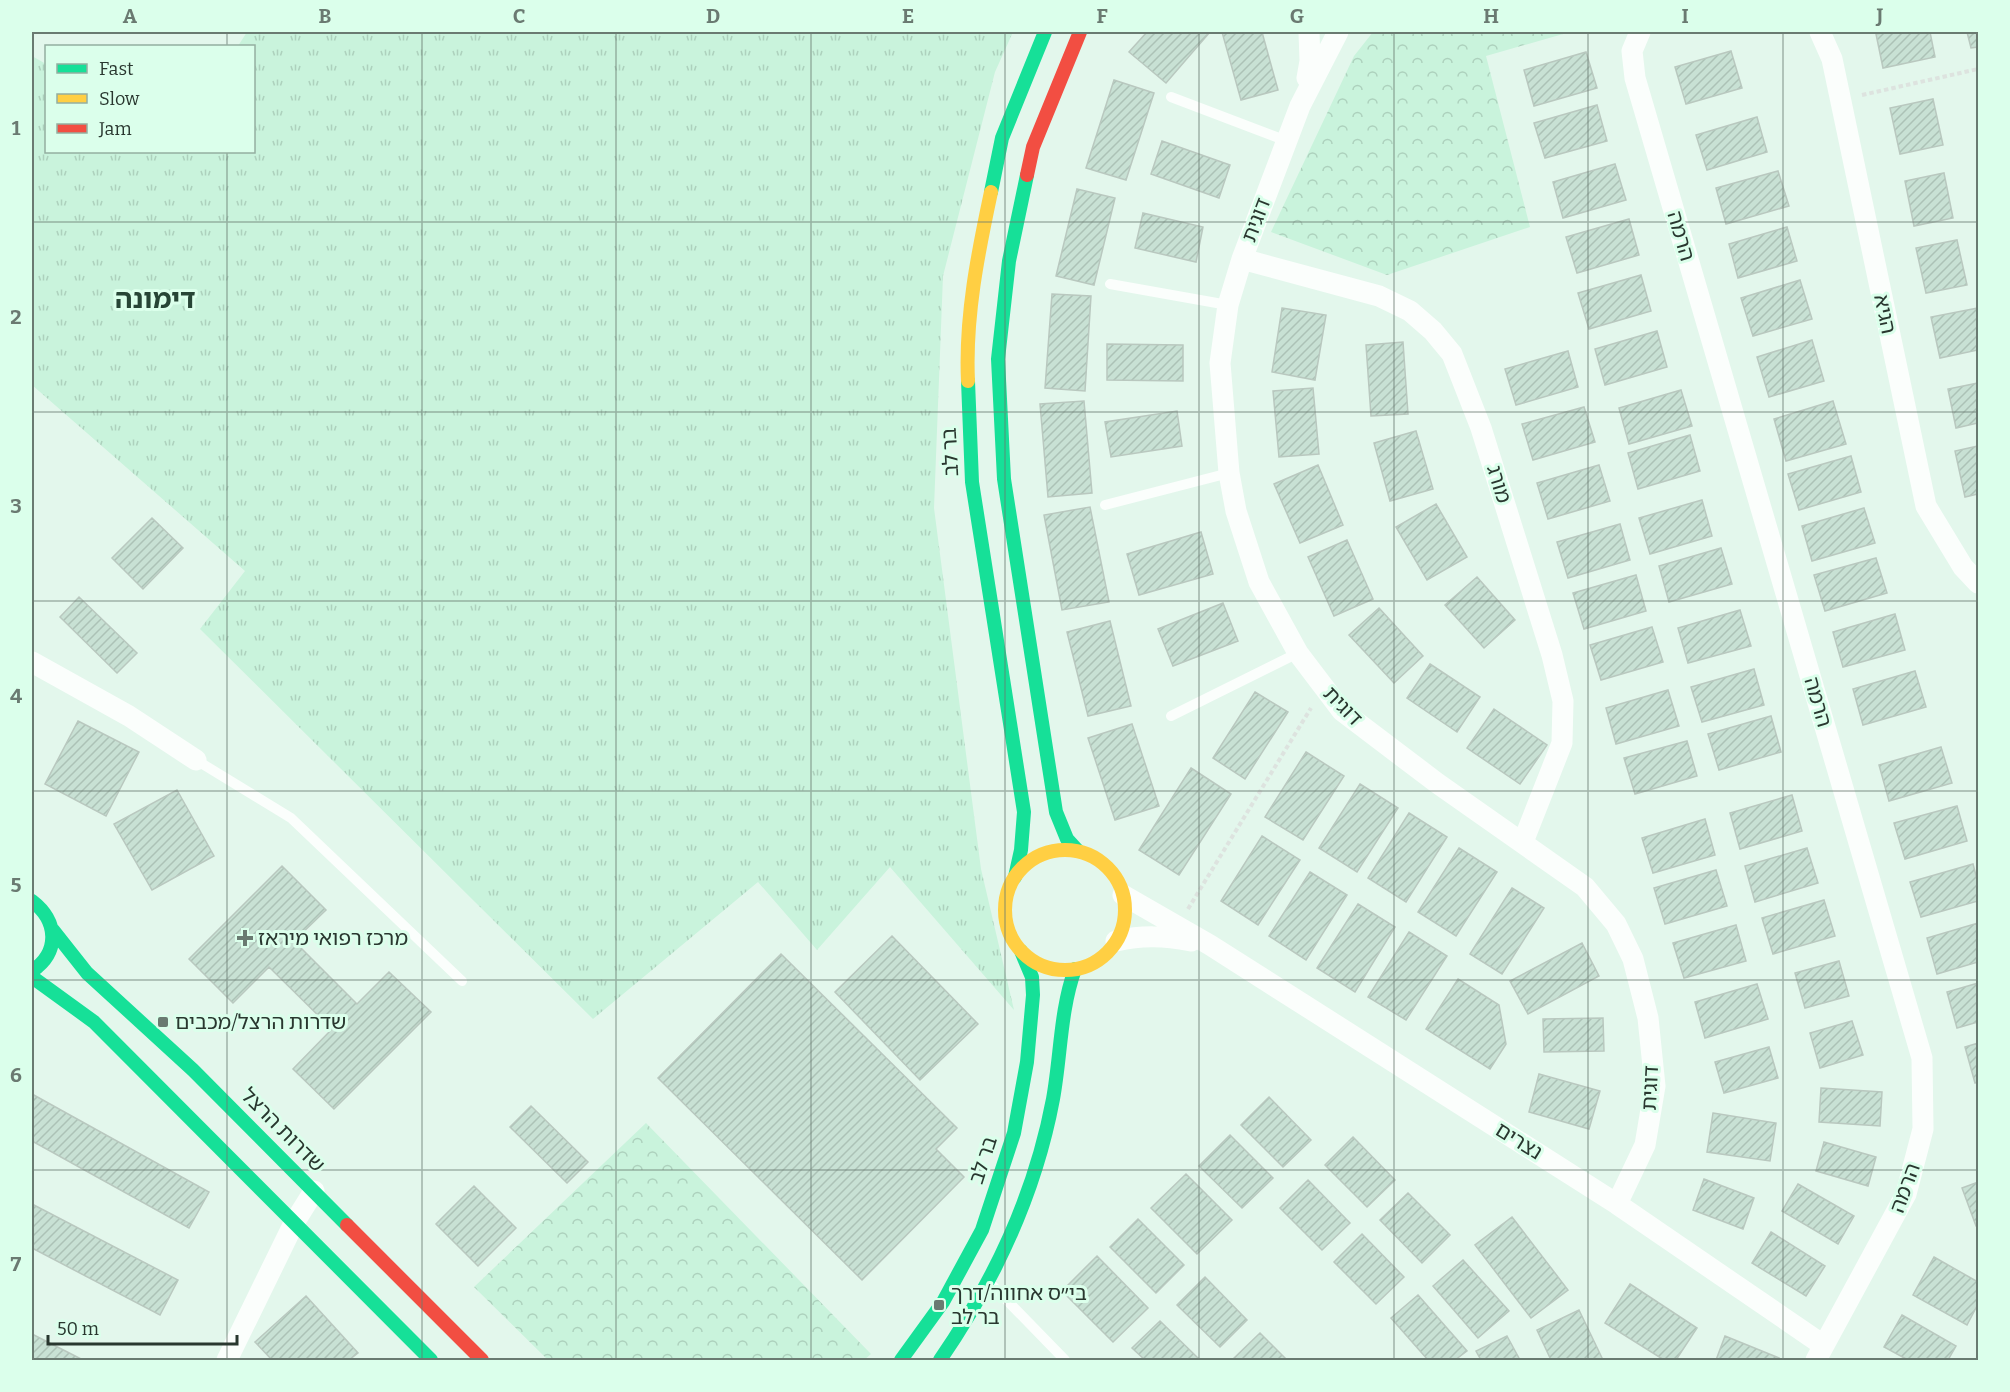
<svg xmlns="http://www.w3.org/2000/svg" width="2010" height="1392" viewBox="0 0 2010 1392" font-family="Bitter,'Noto Sans Hebrew',serif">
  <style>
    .grass { fill: url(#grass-tufts) }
    .forest { fill: url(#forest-crowns) }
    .building { fill: url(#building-hatch); stroke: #b9c8bf; stroke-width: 1.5 }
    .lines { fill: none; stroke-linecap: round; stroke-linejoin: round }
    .path { stroke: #dde3df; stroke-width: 4; stroke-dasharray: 4.5 3; stroke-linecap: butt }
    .lane { stroke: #fbfefc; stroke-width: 10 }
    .street { stroke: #fbfefc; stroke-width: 21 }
    .fast { stroke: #16e098; stroke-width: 14 }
    .slow { stroke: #ffcf43; stroke-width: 14 }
    .jam { stroke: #f24e42; stroke-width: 14 }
    .grid { fill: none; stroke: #6a7a71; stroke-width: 1.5; stroke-opacity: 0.55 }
    .poi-dot { fill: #6a7a71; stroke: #dbffeb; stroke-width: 2 }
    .labels { text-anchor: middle; stroke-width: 6; stroke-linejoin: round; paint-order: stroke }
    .street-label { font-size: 21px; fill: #29372f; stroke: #dbffeb }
    .poi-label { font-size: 21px; fill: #29372f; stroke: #dbffeb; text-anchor: start }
    .district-label { font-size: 27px; font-weight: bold; fill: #274536; stroke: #dbffeb }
    .neatline { fill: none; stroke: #6a7a71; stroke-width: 2 }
    .grid-label { font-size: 20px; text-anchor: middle; font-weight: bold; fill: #6a7a71 }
  </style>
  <defs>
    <pattern id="grass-tufts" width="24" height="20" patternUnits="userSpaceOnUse" patternTransform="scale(1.5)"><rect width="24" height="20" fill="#c9f3dc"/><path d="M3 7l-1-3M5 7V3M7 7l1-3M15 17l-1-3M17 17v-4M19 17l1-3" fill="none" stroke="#add1bd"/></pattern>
    <pattern id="forest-crowns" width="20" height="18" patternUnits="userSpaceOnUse" patternTransform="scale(1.5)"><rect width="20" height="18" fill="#c9f3dc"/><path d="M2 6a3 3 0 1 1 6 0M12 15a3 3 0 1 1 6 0" fill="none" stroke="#add1bd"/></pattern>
    <pattern id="building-hatch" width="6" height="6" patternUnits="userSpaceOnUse" patternTransform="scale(1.5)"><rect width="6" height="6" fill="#c8e1d4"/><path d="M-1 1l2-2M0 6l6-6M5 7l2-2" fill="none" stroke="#acc2b6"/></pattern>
  </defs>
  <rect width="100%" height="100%" fill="#e3f7ec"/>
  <path class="grass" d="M247 32H1013L995 72 943 276 934 508 981 869 1014 1010 890 867 817 950 758 882 593 1019 200 629 245 571 32 385V56L46 64V152H254V46H238Z"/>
  <path class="forest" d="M1373 32H1570L1486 56 1530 227 1387 275 1271 232 1354 56Z
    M646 1123 871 1354 864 1360H548L474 1287Z"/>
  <path class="building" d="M1147 32H1210L1166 83 1129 52Z
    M1222 32H1262L1278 90 1241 100Z
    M1889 32H1930L1935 57 1883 68 1876 34Z
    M1967 32H1978V47L1971 48Z
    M1731 51 1742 88 1686 104 1675 67Z
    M1586 52 1597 88 1534 106 1524 70Z
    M1114 80 1154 93 1126 180 1086 168Z
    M1933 99 1943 145 1900 154 1890 108Z
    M1597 105 1607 141 1545 158 1534 123Z
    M1757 117 1767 152 1707 170 1696 135Z
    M1162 141 1230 165 1219 198 1151 174Z
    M1615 164 1626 200 1563 218 1553 182Z
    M1778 171 1789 206 1726 224 1716 188Z
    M1944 173 1953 218 1914 226 1905 181Z
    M1077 189 1115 198 1094 285 1056 276Z
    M1143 213 1203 227 1196 262 1135 248Z
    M1629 219 1639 255 1577 273 1566 237Z
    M1787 227 1797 261 1738 278 1729 244Z
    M1957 240 1967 285 1926 293 1916 248Z
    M1641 275 1651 311 1589 329 1578 293Z
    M1800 280 1812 319 1753 336 1741 298Z
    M1052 294 1091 296 1085 391 1045 388Z
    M1282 308 1326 315 1315 380 1272 372Z
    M1978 308V350L1940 358 1931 317Z
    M1657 331 1667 367 1605 385 1595 349Z
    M1812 340 1824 381 1769 397 1757 357Z
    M1403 342 1408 414 1371 416 1366 345Z
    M1107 344 1183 345V381L1107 380Z
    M1568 351 1578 387 1516 405 1505 369Z
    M1978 383V423L1956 428 1948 389Z
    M1313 388 1319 454 1279 457 1273 391Z
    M1681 390 1692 426 1629 444 1619 408Z
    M1084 401 1092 493 1048 497 1040 404Z
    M1833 401 1846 444 1786 461 1774 419Z
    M1584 407 1595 442 1533 460 1522 424Z
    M1177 411 1182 446 1111 457 1105 422Z
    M1416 431 1433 489 1390 501 1374 443Z
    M1690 435 1700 471 1638 489 1628 453Z
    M1978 446V494L1965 497 1955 451Z
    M1851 456 1861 492 1799 510 1788 474Z
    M1318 465 1343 525 1300 543 1274 484Z
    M1599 465 1610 501 1548 519 1537 483Z
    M1702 500 1712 536 1650 554 1639 518Z
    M1436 504 1467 557 1427 580 1396 527Z
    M1090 507 1109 602 1062 610 1044 515Z
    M1864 508 1875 543 1812 561 1802 526Z
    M152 518 183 548 143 589 112 558Z
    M1620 524 1630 560 1568 578 1557 542Z
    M1201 532 1213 574 1139 595 1127 554Z
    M1347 540 1373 599 1334 616 1308 557Z
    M1721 548 1732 584 1669 602 1659 566Z
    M1876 558 1887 593 1825 611 1814 575Z
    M1636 575 1646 611 1584 629 1573 593Z
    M1477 577 1515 620 1484 648 1445 605Z
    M79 597 137 653 117 673 60 617Z
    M1223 603 1238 641 1173 666 1158 629Z
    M1379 608 1423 656 1394 683 1349 635Z
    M1740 610 1751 646 1688 663 1678 628Z
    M1895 614 1905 650 1843 667 1833 632Z
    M1110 621 1131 706 1088 716 1067 632Z
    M1652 627 1663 662 1601 680 1590 645Z
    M1430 664 1480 697 1457 732 1407 698Z
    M1754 669 1764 705 1702 722 1691 687Z
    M1915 671 1926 707 1863 725 1853 689Z
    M1668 690 1679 726 1616 744 1606 708Z
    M1255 692 1288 712 1245 779 1213 758Z
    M1494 709 1547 745 1520 784 1467 748Z
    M1771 716 1781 752 1719 770 1708 734Z
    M78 721 139 752 106 816 45 784Z
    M1132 724 1159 806 1115 820 1088 738Z
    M1687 741 1697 776 1635 794 1624 758Z
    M1941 747 1952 783 1889 801 1879 765Z
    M1306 752 1344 776 1303 840 1265 817Z
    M1191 768 1231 794 1179 875 1139 850Z
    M1360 784 1398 808 1357 872 1319 848Z
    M177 790 214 856 152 890 114 824Z
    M1792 795 1802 831 1740 849 1730 813Z
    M1957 806 1967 841 1905 859 1894 823Z
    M1409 813 1447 837 1406 902 1368 878Z
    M1705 819 1715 855 1653 873 1642 838Z
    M1262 836 1300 860 1258 925 1221 901Z
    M1459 848 1497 872 1456 936 1418 912Z
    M1807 848 1818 883 1755 902 1745 866Z
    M1973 864 1978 883V901L1921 917 1910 882Z
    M282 866 326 910 294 941 357 1004 389 972 431 1012 334 1109 293 1069 332 1029 269 967 233 1003 189 959Z
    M1716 870 1727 906 1665 924 1654 888Z
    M1310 872 1347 895 1306 960 1269 936Z
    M1512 888 1544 908 1502 974 1470 954Z
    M1824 900 1835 936 1773 954 1762 918Z
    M1358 904 1395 927 1355 992 1317 968Z
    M1978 923V962L1937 974 1927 938Z
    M1736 925 1746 961 1684 978 1673 943Z
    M1409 932 1447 956 1406 1020 1368 997Z
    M892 936 978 1024 920 1080 835 992Z
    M1582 943 1599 976 1528 1014 1510 981Z
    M781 954 957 1128 936 1149 964 1177 862 1280 658 1078Z
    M1839 961 1849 996 1805 1008 1795 973Z
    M1458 979 1499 1005 1506 1044 1490 1069 1426 1029Z
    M1978 983V1022L1957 1028 1947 992Z
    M1757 984 1768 1019 1705 1038 1695 1002Z
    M1603 1018 1604 1051 1544 1052 1543 1019Z
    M1852 1021 1863 1055 1820 1068 1810 1033Z
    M1978 1043V1082L1975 1083 1965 1047Z
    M1769 1047 1778 1078 1724 1093 1715 1062Z
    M1539 1074 1600 1091 1589 1129 1529 1112Z
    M1821 1088 1882 1092 1880 1126 1819 1122Z
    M32 1094 209 1192 189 1228 32 1141Z
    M1269 1097 1311 1140 1283 1167 1241 1125Z
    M531 1106 588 1162 567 1183 510 1127Z
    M1713 1113 1776 1123 1770 1161 1707 1152Z
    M1230 1135 1273 1178 1242 1208 1199 1166Z
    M1353 1137 1395 1180 1367 1207 1325 1165Z
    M1824 1142 1876 1157 1868 1186 1816 1171Z
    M1186 1174 1232 1220 1197 1254 1151 1208Z
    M1704 1179 1754 1198 1743 1229 1693 1210Z
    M1308 1180 1350 1223 1322 1250 1280 1208Z
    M1978 1182V1226H1976L1962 1188Z
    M1798 1184 1854 1216 1838 1244 1782 1211Z
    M474 1186 516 1228 478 1266 436 1224Z
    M1408 1193 1450 1235 1422 1263 1380 1220Z
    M32 1204 178 1280 160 1315 32 1248Z
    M1512 1217 1568 1290 1531 1318 1475 1245Z
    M1138 1219 1184 1265 1156 1293 1110 1247Z
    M1771 1232 1825 1266 1806 1296 1752 1263Z
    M1362 1234 1404 1277 1376 1304 1334 1262Z
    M1097 1256 1148 1308 1113 1342 1062 1291Z
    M1934 1257 1978 1282V1304L1967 1325 1913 1295Z
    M1463 1260 1509 1311 1478 1338 1433 1286Z
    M1205 1277 1247 1320 1220 1347 1177 1305Z
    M1630 1284 1697 1328 1676 1360H1664L1605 1323Z
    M1418 1295 1467 1351 1455 1360H1428L1391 1318Z
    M306 1296 358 1353 349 1360H272L255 1342Z
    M1579 1310 1603 1360H1551L1537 1330Z
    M1902 1315 1956 1346 1948 1360H1908L1884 1347Z
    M1160 1321 1200 1360H1145L1132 1348Z
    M1260 1333 1287 1360H1232Z
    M32 1334 83 1360H32Z
    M1507 1336 1520 1360H1481L1476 1351Z
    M1725 1336 1779 1358 1778 1360H1716Z"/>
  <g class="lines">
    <path class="path" d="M1862 95 1978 69
      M1188 909 1311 708"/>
    <path class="lane" d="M1171 97 1287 141
      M1110 284 1228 305
      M1105 505 1229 473
      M1171 716 1298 653
      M196 760 291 818 462 981
      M990 1283 1065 1360"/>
    <path class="street" d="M1338 32 1300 106 1242 259 1228 305 1220 363 1229 473 1236 511 1259 582 1298 653 1342 711 1437 783 1585 887 1616 924 1633 959 1648 1018 1655 1086 1645 1145 1617 1204
      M1640 32 1632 51 1635 78 1922 1058 1923 1129 1906 1194 1816 1360
      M1820 32 1832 59 1926 506 1963 567 1978 583
      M1307 78 1310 61 1309 32
      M1242 259 1379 296 1410 311 1433 331 1452 354 1481 428 1552 655 1563 701 1562 743 1523 842
      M32 662 129 716 196 760
      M1123 895 1210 945 1617 1204 1823 1345
      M1116 941C1143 935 1164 936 1191 941
      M227 1360 294 1223 314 1191"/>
    <path class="fast" d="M1027 175 1009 261 998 359 1004 479 1056 812 1067 839 1078 851
      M991 192 1002 138 1045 32
      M968 381 972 482 1024 812 1021 850 1015 877
      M32 901C58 921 60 952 32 971
      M53 930 87 973 193 1070 347 1225
      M32 977 94 1022 431 1360
      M901 1360 943 1302 982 1230 1014 1133 1027 1062 1033 995 1032 977 1021 951
      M940 1360C995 1280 1035 1195 1053 1099 1061 1055 1060 1011 1075 969"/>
    <path class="slow" d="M968 381C965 317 978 253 991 192
      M1005 910a60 60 0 1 1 120 0a60 60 0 1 1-120 0Z"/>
    <path class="jam" d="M1027 175 1033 147 1080 32
      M347 1225 482 1360"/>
  </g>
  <path class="grid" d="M227 32V46M422 32V1360M616 32V1360M811 32V1360M1005 32V1360M1199 32V1360M1394 32V1360M1588 32V1360M1783 32V1360M227 152V1360M32 222H1978M32 412H1978M32 601H1978M32 791H1978M32 980H1978M32 1170H1978"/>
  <g class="poi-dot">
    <path d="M242 929h6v6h6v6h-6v6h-6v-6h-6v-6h6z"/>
    <rect x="157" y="1016" width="12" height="12" rx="3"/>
    <rect x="933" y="1299" width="12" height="12" rx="3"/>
  </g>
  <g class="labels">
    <g class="street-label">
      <text transform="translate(1256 220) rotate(-69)" y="7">דוגית</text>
      <text transform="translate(1681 236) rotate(74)" y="7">הרמה</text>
      <text transform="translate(1885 314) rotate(78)" y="7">הגיא</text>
      <text transform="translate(950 452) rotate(-93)" y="7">בר לב</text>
      <text transform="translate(1499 484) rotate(73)" y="7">מורג</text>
      <text transform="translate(1818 702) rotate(74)" y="7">הרמה</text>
      <text transform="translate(1343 706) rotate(46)" y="7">דוגית</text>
      <text transform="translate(1650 1088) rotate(-87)" y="7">דוגית</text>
      <text transform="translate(283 1130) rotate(45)" y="7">שדרות הרצל</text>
      <text transform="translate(1519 1141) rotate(32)" y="7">נצרים</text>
      <text transform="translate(983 1160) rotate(-72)" y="7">בר לב</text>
      <text transform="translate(1905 1188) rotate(-70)" y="7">הרמה</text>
    </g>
    <g class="poi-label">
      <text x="258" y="945">מרכז רפואי מיראז</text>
      <text x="175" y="1029">שדרות הרצל/מכבים</text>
      <text x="951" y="1300">בי״ס אחווה/דרך<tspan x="951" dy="24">בר לב</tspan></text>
    </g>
    <g class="district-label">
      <text x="155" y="308">דימונה</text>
    </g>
  </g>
  <rect width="2010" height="1392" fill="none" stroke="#dbffeb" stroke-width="66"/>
  <rect x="45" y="45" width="210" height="108" fill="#dbffeb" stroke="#94afa0" stroke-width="1.5"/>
  <rect x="57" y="64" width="30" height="9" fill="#16e098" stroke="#94afa0" stroke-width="1.5"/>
  <text x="99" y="75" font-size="18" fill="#29372f">Fast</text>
  <rect x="57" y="94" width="30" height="9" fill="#ffcf43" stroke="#94afa0" stroke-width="1.5"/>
  <text x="99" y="105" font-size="18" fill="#29372f">Slow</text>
  <rect x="57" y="124" width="30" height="9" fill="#f24e42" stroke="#94afa0" stroke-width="1.5"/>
  <text x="99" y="135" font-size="18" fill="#29372f">Jam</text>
  <path d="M48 1335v9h189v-9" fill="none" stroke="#29372f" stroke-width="3"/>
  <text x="57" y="1335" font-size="18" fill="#29372f" stroke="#dbffeb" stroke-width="4.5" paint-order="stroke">50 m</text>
  <rect x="33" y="33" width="1944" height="1326" class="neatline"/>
  <g class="grid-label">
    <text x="130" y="23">A</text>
    <text x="325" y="23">B</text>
    <text x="519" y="23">C</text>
    <text x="713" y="23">D</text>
    <text x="908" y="23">E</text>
    <text x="1102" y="23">F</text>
    <text x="1297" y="23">G</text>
    <text x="1491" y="23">H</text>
    <text x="1685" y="23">I</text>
    <text x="1880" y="23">J</text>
    <text x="16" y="135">1</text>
    <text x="16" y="324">2</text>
    <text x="16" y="513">3</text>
    <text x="16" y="703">4</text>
    <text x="16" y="892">5</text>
    <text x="16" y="1082">6</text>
    <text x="16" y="1271">7</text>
  </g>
</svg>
